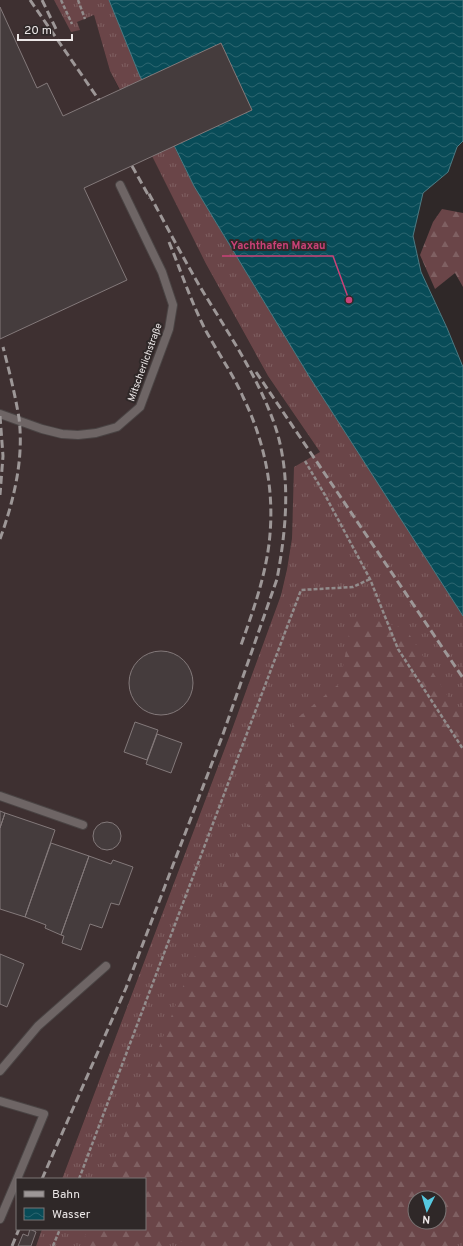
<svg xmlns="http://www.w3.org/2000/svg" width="463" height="1246" viewBox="0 0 463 1246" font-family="Overpass,sans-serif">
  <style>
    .built { fill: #3e3031 }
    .grass { fill: url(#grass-tufts); fill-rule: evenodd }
    .forest { fill: url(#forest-firs); fill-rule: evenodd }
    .water { fill: url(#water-waves); stroke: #4c7a83 }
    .building { fill: #453c3d; stroke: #83797a }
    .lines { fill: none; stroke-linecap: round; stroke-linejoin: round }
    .lane-casing { stroke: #4a4444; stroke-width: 10 }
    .path { stroke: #928c8c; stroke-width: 2.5; stroke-dasharray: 4 2; stroke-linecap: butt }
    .lane { stroke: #6e6565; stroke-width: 8 }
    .rail { stroke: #9d9797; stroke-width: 3; stroke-dasharray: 8 4; stroke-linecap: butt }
    .labels { text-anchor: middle; stroke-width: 4; stroke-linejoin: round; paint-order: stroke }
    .street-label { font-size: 10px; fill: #ece7e7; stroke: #2f2828 }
    .leader { fill: none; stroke: #ca4177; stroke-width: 1.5 }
    .callout-dot { fill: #ca4177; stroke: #2f2828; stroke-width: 1.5 }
    .callout-label { font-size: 11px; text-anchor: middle; font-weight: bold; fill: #ca4177; stroke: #2f2828; stroke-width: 4; stroke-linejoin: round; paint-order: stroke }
  </style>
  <defs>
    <pattern id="grass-tufts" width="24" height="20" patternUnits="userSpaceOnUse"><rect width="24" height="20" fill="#6a4548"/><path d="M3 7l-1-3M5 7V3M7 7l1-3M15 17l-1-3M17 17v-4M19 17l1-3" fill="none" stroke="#7f6062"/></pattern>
    <pattern id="forest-firs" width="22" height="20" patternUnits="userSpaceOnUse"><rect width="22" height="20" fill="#6a4548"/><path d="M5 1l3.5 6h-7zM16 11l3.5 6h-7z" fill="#7f6062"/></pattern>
    <pattern id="water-waves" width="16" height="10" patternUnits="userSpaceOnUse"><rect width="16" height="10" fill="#084c58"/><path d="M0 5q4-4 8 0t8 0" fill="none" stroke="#2c6670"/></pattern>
  </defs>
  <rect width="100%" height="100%" fill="#2f2828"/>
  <path class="built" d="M0 0H68L76 22 94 15 110 71 206 264 268 376 344 487 308 459 295 467 292 538 287 569 281 595 231 732 62 1179H17V1229H42L36 1246H0Z"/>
  <path class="grass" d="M54 0H109L142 80 120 90 110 71 94 15 77 22 80 30 71 32Z
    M174 146 194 186 309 376 463 616V1246H36L42 1229H145V1179H62L231 732 281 595 287 569 292 538 294 467 320 452 268 376 206 264 152 156ZM415 1198H439V1222H415Z"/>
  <path class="forest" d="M442 209 463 213V287L455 273 435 289 420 255 433 222Z
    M352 618H369L406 629 463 721V1225L456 1246H192L172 1238 164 1246H81L88 1229H145V1179H107L231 865 295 720 340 683ZM415 1198H439V1222H415Z"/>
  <path class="water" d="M109 0H463V141L457 147 448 172 423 193 413 236 421 272 447 328 463 367V616L309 376 194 186 139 74Z"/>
  <path class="building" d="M0 7 37 88 47 83 63 116 221 43 252 110 84 188 127 280 0 339Z
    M129 683a32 32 0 1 1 64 0a32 32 0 1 1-64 0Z
    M135 722 158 730 147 760 124 752Z
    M157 734 182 743 171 773 146 764Z
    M0 811 5 813 0 828Z
    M5 813 55 830 25 917 0 909V828Z
    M93 836a14 14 0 1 1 28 0a14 14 0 1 1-28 0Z
    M51 843 89 856 61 935 45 928 46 925 25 917Z
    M89 856 111 864 113 860 133 867 119 905 111 903 102 928 90 924 81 950 62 943 64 936 61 935Z
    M0 954 24 964 7 1007 0 1004Z
    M30 1229 36 1232 31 1246H18L23 1234 28 1236Z"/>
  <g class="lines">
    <g class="lane-casing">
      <path id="lane" d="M0 414 42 429 62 434 78 435 96 433 117 427 140 407 169 329 173 305 162 272 120 185
        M0 796 83 825
        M0 1071 38 1026 106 966
        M0 1101 44 1114 17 1179
        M0 1219 17 1179"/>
    </g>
    <path class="path" d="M61 0 72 24
      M78 0 85 19
      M305 461 325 495 370 579 398 649 463 749
      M79 1179 301 590 353 587 370 579
      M53 1246 60 1229"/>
    <use href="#lane" class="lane"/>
    <path class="rail" d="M30 0 99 100
      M42 0 57 31
      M132 166 150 198
      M169 242C181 271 191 302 206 331 218 353 233 374 243 397 264 440 274 487 270 534 267 573 253 611 240 648
      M256 372 463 678
      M0 416 3 456 0 495
      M0 539C14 500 24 459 19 418 15 394 9 370 3 347
      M42 1179 126 988 222 737 277 579C286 531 291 480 277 432 261 381 230 336 202 290 183 258 166 225 148 192
      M12 1246 19 1229"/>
  </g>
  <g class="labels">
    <g class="street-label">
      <text transform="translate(144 362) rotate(-70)" y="4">Mitscherlichstraße</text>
    </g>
  </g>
  <path class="leader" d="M349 300L333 256H222"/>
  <circle class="callout-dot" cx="349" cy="300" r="4"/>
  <g class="callout-label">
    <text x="278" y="249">Yachthafen Maxau</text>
  </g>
  <rect x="16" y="1178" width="130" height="52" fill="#2f2828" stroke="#7b7474"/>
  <rect x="24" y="1191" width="20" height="6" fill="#9d9797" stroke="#7b7474"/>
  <text x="52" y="1198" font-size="12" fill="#ece7e7">Bahn</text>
  <rect x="24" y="1208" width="20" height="12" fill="url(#water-waves)" stroke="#7b7474"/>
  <text x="52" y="1218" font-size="12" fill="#ece7e7">Wasser</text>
  <g transform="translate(427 1210) rotate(185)"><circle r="19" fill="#2f2828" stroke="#7b7474"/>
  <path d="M0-3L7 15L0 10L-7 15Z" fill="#56c9e0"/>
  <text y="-6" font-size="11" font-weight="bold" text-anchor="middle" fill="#ece7e7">N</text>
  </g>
  <path d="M18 34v6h54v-6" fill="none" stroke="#ece7e7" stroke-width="2"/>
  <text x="24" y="34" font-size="12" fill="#ece7e7" stroke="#2f2828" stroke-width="3" paint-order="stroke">20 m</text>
</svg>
